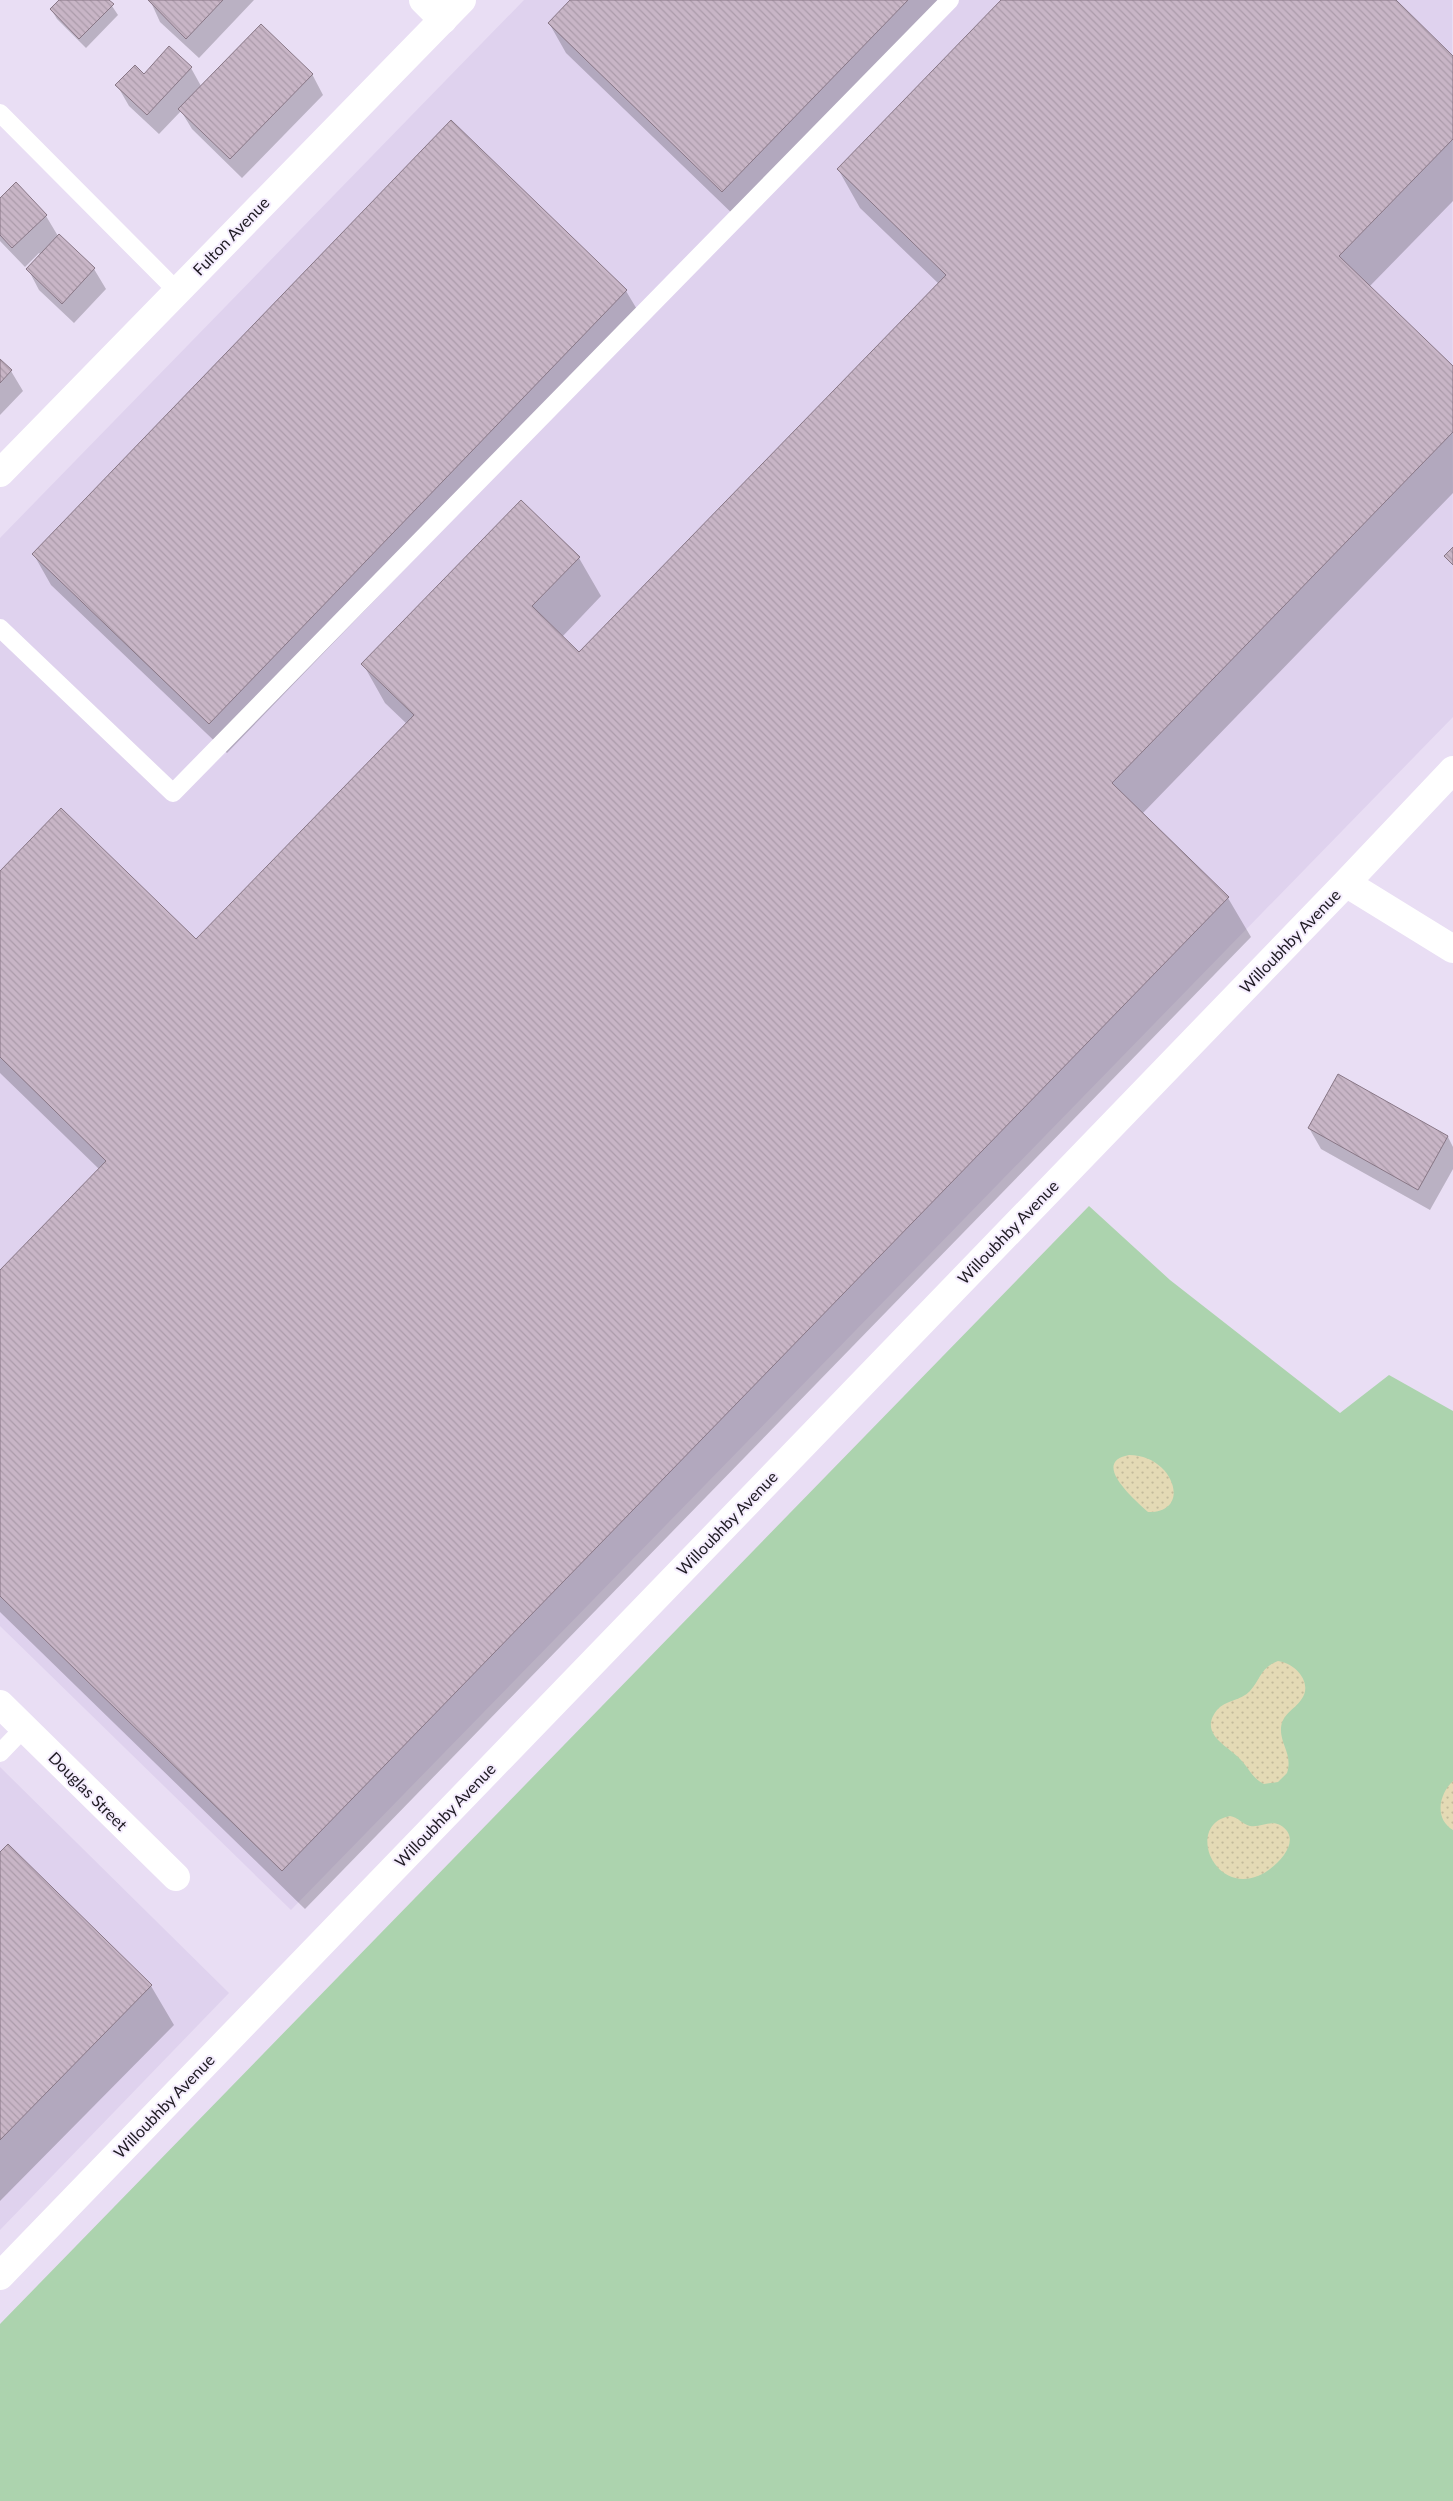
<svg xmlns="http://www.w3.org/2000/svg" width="1453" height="2501" viewBox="0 0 1453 2501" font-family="Lato,sans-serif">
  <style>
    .built { fill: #dfd2ee }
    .green { fill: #acd3ae }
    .sand { fill: url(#sand-dots) }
    .shadow { fill: #0003 }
    .building { fill: url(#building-back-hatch); stroke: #887786 }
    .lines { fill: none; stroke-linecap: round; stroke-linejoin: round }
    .service { stroke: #fff; stroke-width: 18 }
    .minor { stroke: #fff; stroke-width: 28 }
    .tertiary { stroke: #fff; stroke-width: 28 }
    .labels { text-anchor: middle; stroke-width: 4; stroke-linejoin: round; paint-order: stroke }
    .street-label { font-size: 16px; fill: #1e1a22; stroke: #f5edfe }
  </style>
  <defs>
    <pattern id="sand-dots" width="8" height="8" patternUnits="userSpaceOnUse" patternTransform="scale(1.25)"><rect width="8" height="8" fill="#e4dab5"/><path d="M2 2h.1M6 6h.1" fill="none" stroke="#c3ba9b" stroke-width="1.8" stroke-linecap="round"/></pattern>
    <pattern id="building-back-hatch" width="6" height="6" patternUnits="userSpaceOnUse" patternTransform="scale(1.25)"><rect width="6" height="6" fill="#c8b5c6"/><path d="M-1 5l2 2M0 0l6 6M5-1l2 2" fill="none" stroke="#ab9baa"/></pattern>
  </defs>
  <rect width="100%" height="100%" fill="#e9def4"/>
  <path class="built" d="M524 0H1452L1453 717 291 1910 0 1626V538Z
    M0 1767 229 1993 0 2230Z"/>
  <path class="green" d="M1089 1206 1170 1280 1340 1413 1389 1375 1453 1411V2501H0V2324Z"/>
  <path class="sand" d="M1129 1455C1174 1455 1193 1513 1148 1512 1135 1500 1090 1462 1129 1455Z
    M1278 1661C1295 1663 1314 1683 1301 1700 1294 1710 1282 1714 1281 1728 1280 1745 1293 1754 1287 1773L1278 1782 1264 1784C1252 1778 1249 1768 1240 1759 1228 1746 1198 1734 1217 1710 1225 1700 1241 1701 1250 1691 1261 1679 1260 1668 1278 1661Z
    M1453 1781V1830C1434 1819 1439 1794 1453 1781Z
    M1230 1816C1238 1817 1242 1824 1250 1826 1260 1828 1271 1820 1280 1825 1306 1840 1274 1870 1258 1876 1212 1894 1186 1824 1230 1816Z"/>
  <path class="shadow" d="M60 0H108L118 15 86 48 57 19 51 9Z
    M150 0H254L199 58 160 22Z
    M571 0H955L740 221 566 53 549 23Z
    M1003 0H1394L1453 58V201L1369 287 1453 368V493L1142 814 1228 898 1251 937 305 1909 0 1612V1271L99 1169 0 1073V873L196 941 407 724 385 703 363 664 521 502 579 558 601 596 562 637 579 654 939 284 860 208 838 169Z
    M191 68 201 86 312 74 323 95 242 178 192 129 181 111 159 134 129 106 117 85 144 76Z
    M451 121 626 291 644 321 227 753 51 585 34 555Z
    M0 200 46 216 58 236 94 269 106 289 74 323 39 290 28 269 41 255 39 253 25 267 0 241Z
    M0 360 11 371 23 391 0 415Z
    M1338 1076 1448 1137 1453 1147V1169L1430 1210 1321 1149 1309 1128Z
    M8 1846 151 1986 174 2025 0 2201V1854Z"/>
  <path class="building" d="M59 0H109L114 4 79 39 50 9Z
    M148 0H223L186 39Z
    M570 0H908L722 192 548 23Z
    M1001 0H1396L1453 56V139L1339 256 1453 366V432L1112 783 1229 897 282 1871 0 1596V1270L106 1161 0 1057V871L61 808 196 939 414 715 361 664 521 500 580 557 532 606 579 652 946 275 837 169Z
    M261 24 313 74 230 159 178 109Z
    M169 46 192 67 147 115 115 85 135 65 144 74Z
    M451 120 627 290 209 724 32 554Z
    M16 182 47 215 12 248 0 235V198Z
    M59 234 95 268 62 304 26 269Z
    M0 359 12 370 0 383Z
    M1453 547V565L1444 556Z
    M1338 1074 1448 1136 1418 1190 1308 1128Z
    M8 1844 152 1985 0 2140V1852Z"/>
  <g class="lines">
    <path class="service" d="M0 113 177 291
      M0 628 173 793 950 0
      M0 1753 24 1728"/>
    <path class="minor" d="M423 0 443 20
      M1346 883 1453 949
      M0 1704 176 1877
      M0 2276 1346 883 1453 770"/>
    <path class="tertiary" d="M0 473 462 0"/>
  </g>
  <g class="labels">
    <g class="street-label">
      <text transform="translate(231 236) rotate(-46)" y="6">Fulton Avenue</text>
      <text transform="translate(1290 941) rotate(-46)" y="6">Willoubhby Avenue</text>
      <text transform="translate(1008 1232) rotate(-46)" y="6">Willoubhby Avenue</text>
      <text transform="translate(727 1523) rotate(-46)" y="6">Willoubhby Avenue</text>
      <text transform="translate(88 1791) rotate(45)" y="6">Douglas Street</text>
      <text transform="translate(445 1815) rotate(-46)" y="6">Willoubhby Avenue</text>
      <text transform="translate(164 2106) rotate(-46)" y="6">Willoubhby Avenue</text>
    </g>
  </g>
</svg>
